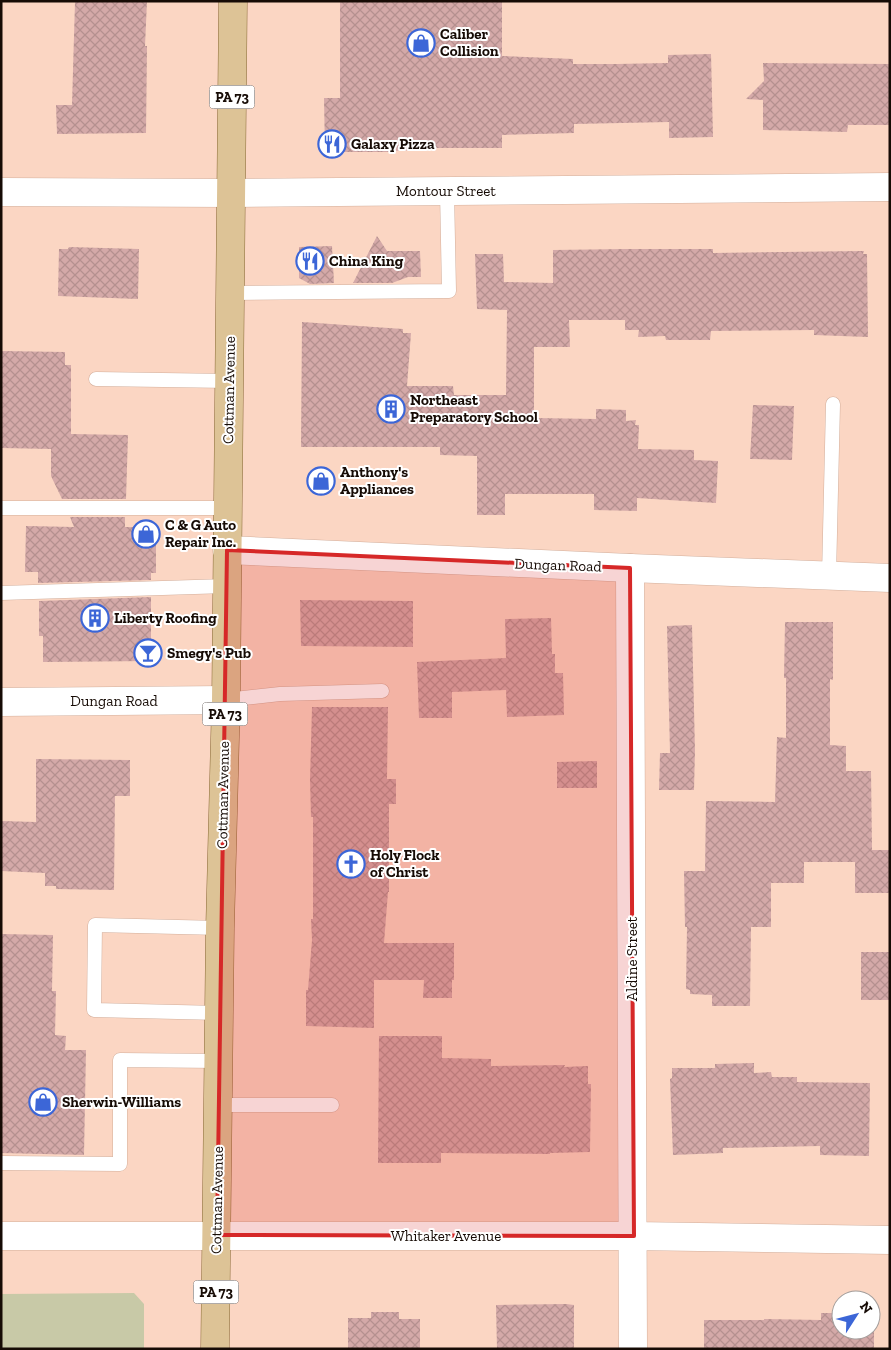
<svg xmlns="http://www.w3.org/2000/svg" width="891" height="1350" viewBox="0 0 891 1350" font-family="'Zilla Slab',serif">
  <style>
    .park { fill: #c8c9a7 }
    .building { fill: url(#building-cross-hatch) }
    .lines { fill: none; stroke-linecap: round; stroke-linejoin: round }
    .service-casing { stroke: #d3af9c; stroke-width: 15 }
    .minor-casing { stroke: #d3af9c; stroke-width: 29 }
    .tertiary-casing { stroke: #d3af9c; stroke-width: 29 }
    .primary-casing { stroke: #896936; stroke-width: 29 }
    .service { stroke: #fff; stroke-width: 14 }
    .minor { stroke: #fff; stroke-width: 28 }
    .tertiary { stroke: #fff; stroke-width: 28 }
    .primary { stroke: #ddc396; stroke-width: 28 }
    .marked { fill: #d62828; fill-opacity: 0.2; stroke: #d62828; stroke-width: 4; stroke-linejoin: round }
    .labels { text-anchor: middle; stroke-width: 4; stroke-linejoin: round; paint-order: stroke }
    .shield { fill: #fff; stroke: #5c5450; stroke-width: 1 }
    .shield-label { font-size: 14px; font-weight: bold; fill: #160b05 }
    .poi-label { font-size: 15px; font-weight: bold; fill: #160b05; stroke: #fff; text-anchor: start }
    .street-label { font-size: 15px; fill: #160b05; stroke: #fff }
  </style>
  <defs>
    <pattern id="building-cross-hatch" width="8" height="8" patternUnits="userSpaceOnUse" patternTransform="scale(1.25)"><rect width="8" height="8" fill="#d4a9a8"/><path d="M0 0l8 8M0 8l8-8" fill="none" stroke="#b5908f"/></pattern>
  </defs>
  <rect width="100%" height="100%" fill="#fbd6c3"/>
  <path class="park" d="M134 1293 144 1304V1349H1V1294Z"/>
  <path class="building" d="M80 1H147L145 46H147L146 133 57 134 56 105H72L75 2Z
    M340 1H502V56L573 59V64H617L668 63V55L711 54 713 137 669 138V122L574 124V133L502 135V148H429V150L389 151V152H325L324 98H340Z
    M763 63 890 64V125H848L847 132 763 130V100L746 99 764 81Z
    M377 236 387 251H420L421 277H408L392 283H353Z
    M332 246 334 283 310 284 299 278V247Z
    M69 247 139 249 138 299 58 296 59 249H68Z
    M625 249H713V253L864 251 863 254H867L868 337 814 335V330L711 331 710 340H666L665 336 638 337 639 330H625V320H569L570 347H534V418L596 419V409L626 410V421L636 420 635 425H639L638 449 694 450V460L718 461 716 503 637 498V511L594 510V494H505V515H477V456L440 455V447H301L302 322 403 329V333H411L407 386H453L454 395H506L507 310 477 309 475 254H503L504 282 553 283V250Z
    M1 351 65 352V365H71V434L128 435 126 499H62L51 476V449L1 448Z
    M753 405 794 406 792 460 750 459Z
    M70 517H125V527H156V573H151V580L38 583V572H25L26 526 74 527Z
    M151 597V661L43 662V636H39V601Z
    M300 600 413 601V647L301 646Z
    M551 618 552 654H555V673H563L564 715 507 717 506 690 452 692V718H419L417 662 506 658 505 619Z
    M785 622H833V680L830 679V745L846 746V771H871L872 850H890V893H855V862H804V883H771V927H751L750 1006H712V995L690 994V990L686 989 687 927H685L684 871H705L706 801 775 802 777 737 786 738V678H784Z
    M692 625 695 751 694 790H659L660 753H670L667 626Z
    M312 707H388L387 779H396V804H389V892H388L384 943H454V980H452V998H423L424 980H374V1028L306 1026V990H308L312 940 311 919H313V817H311L310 780Z
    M36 759 130 760V796H115L114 890 56 889V886H45V873L1 871V821L36 822Z
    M597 761V788H557V762Z
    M1 934 53 935 52 991H56L55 1035 66 1036 65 1050H86L84 1155 1 1153Z
    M861 952H890V1000H861Z
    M379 1036H442V1058L491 1059V1066L565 1065 564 1067 588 1066V1084H591L590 1152 550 1153V1154L441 1153V1163H378Z
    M754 1063V1073L771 1072 772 1077H797V1082L870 1083 869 1156 820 1155V1146L723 1148V1153L673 1155 670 1079 672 1078V1068H715V1064Z
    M566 1304 574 1305V1349H497L496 1305Z
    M371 1312H399V1319H420V1349H348V1318H371Z
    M821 1313H841V1330H871V1313H874V1349H704V1320H764V1319L821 1320Z"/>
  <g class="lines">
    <g class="service-casing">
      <path id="service" d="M230 293 449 291 447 191
        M96 379 229 381
        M1 508H228
        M829 576 833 404
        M1 593 227 586
        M226 700 280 694 382 691
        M219 1013 94 1010 95 925 220 928
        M218 1105H332
        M1 1163 120 1164V1060L218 1061"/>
    </g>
    <g class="minor-casing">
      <path id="minor" d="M1 192 232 193 890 187
        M630 568 633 1349
        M1 702 226 700
        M1 1236H634L890 1240"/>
    </g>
    <g class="tertiary-casing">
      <path id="tertiary" d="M227 550 630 568 890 578"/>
    </g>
    <g class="primary-casing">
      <path id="primary" d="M215 1349 220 928 226 700 233 1"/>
    </g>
    <use href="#service" class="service"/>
    <use href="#minor" class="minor"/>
    <use href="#tertiary" class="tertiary"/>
    <use href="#primary" class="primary"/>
  </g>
  <path class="marked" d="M227 550 630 568 634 1236 217 1235Z"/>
  <defs>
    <g id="shop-ring" transform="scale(1.4375)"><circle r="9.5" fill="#fff" stroke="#3c66d7" stroke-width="1.5"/><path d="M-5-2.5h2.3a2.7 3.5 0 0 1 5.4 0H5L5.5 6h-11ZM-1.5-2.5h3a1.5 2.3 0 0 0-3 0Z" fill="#3c66d7"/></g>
    <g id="restaurant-ring" transform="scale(1.4375)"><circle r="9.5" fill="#fff" stroke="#3c66d7" stroke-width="1.5"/><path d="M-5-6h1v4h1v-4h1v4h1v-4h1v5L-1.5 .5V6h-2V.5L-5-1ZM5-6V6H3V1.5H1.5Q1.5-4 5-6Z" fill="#3c66d7"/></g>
    <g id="building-ring" transform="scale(1.4375)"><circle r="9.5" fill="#fff" stroke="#3c66d7" stroke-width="1.5"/><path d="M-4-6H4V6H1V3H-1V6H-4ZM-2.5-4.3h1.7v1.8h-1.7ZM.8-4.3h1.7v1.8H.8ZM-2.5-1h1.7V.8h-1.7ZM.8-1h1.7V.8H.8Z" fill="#3c66d7"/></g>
    <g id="bar-ring" transform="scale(1.4375)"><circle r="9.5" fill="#fff" stroke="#3c66d7" stroke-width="1.5"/><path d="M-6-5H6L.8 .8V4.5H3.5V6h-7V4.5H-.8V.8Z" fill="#3c66d7"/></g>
    <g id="church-ring" transform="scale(1.4375)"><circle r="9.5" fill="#fff" stroke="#3c66d7" stroke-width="1.5"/><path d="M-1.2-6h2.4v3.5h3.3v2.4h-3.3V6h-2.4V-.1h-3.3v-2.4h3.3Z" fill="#3c66d7"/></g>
  </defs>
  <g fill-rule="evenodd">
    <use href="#shop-ring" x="421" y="43"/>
    <use href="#restaurant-ring" x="332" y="144"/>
    <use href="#restaurant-ring" x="310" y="261"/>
    <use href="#building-ring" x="391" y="409"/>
    <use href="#shop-ring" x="321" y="481"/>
    <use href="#shop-ring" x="146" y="534"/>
    <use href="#building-ring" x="95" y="618"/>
    <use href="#bar-ring" x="148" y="653"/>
    <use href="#church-ring" x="351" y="864"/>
    <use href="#shop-ring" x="43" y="1102"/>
  </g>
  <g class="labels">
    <g class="shield">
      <rect x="209.5" y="85.5" width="45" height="23" rx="4"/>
      <rect x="202.5" y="702.5" width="45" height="23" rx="4"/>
      <rect x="193.5" y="1280.5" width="45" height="23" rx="4"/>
    </g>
    <g class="shield-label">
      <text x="232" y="102">PA 73</text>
      <text x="225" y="719">PA 73</text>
      <text x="216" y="1297">PA 73</text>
    </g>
    <g class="poi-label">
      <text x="440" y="39">Caliber<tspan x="440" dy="17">Collision</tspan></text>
      <text x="351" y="149">Galaxy Pizza</text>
      <text x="329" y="266">China King</text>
      <text x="410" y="405">Northeast<tspan x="410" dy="17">Preparatory School</tspan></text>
      <text x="340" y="477">Anthony's<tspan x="340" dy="17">Appliances</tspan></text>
      <text x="165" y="530">C &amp; G Auto<tspan x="165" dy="17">Repair Inc.</tspan></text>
      <text x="114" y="623">Liberty Roofing</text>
      <text x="167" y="658">Smegy's Pub</text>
      <text x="370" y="860">Holy Flock<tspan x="370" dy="17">of Christ</tspan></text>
      <text x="62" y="1107">Sherwin-Williams</text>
    </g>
    <g class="street-label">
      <text x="446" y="196">Montour Street</text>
      <text transform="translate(229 390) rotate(-89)" y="5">Cottman Avenue</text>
      <text transform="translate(558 565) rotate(2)" y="5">Dungan Road</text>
      <text x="114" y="706">Dungan Road</text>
      <text transform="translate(223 795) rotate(-89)" y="5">Cottman Avenue</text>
      <text transform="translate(632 959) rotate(-90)" y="5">Aldine Street</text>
      <text transform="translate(217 1200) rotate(-89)" y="5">Cottman Avenue</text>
      <text x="446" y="1241">Whitaker Avenue</text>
    </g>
  </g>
  <rect width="891" height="1350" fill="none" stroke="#160b05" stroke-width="5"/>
  <g transform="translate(856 1315) rotate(54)"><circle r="24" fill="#ffffff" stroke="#a29d9b"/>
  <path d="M0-4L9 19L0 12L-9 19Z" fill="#3c66d7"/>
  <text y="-8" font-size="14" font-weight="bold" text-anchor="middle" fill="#160b05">N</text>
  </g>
</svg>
